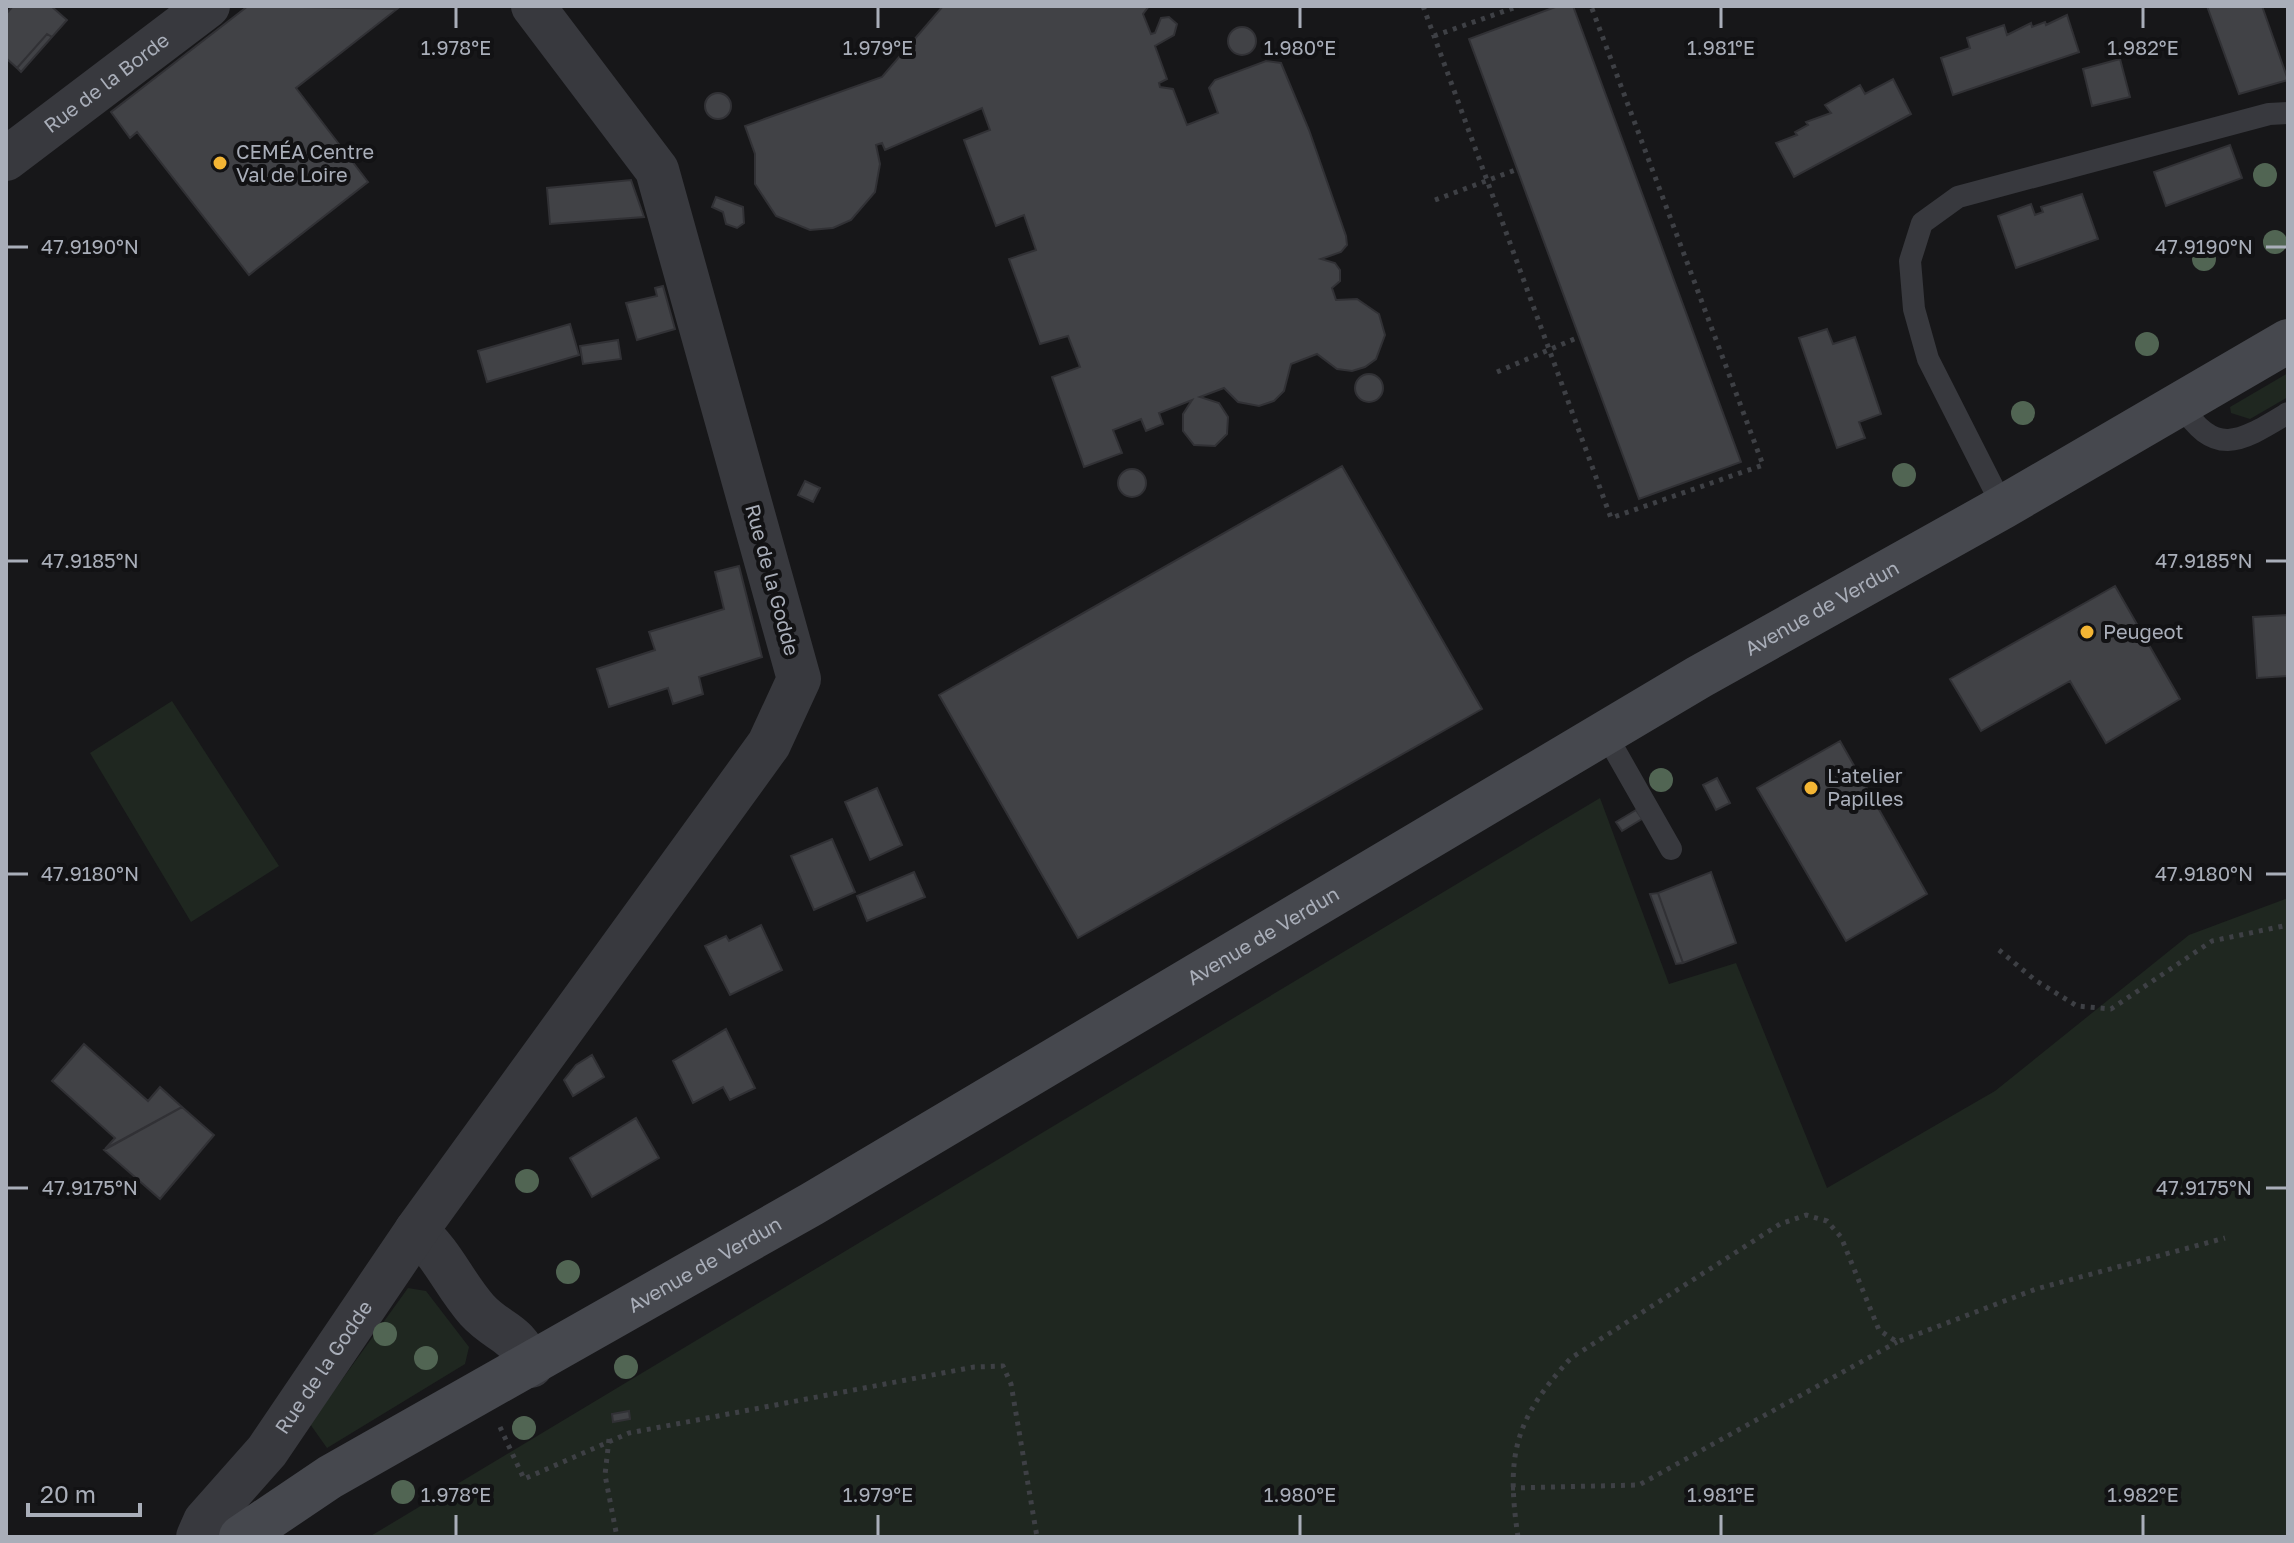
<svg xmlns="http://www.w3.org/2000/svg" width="2294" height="1543" viewBox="0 0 2294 1543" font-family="'Golos Text',sans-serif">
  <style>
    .green { fill: #1f2720 }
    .building { fill: #414246; stroke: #313135; stroke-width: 2 }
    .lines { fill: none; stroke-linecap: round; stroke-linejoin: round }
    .path { stroke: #3e4045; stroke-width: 5; stroke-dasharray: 4 6; stroke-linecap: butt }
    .service { stroke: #38393e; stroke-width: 22 }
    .minor { stroke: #38393e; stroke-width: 44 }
    .secondary { stroke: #46484e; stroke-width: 44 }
    .tree { fill: #516553 }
    .ticks { fill: none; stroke: #a9aeb9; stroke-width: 3 }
    .poi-dot { fill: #f3b534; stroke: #121214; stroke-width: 3 }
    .labels { text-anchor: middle; stroke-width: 8; stroke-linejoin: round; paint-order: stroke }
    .street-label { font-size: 20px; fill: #a9aeb9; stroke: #121214 }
    .poi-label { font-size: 20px; fill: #a9aeb9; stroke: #121214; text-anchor: start }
    .ticks-label { font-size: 20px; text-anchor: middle; fill: #a9aeb9; stroke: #121214; stroke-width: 8; stroke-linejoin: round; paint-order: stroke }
  </style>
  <rect width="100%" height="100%" fill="#171719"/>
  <path class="green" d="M2288 373V397L2250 419 2231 413 2230 407Z
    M172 701 279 866 191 922 90 753Z
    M1600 798 1669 984 1736 963 1827 1188 1995 1091 2189 935 2288 898V1537H369Z
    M408 1288 426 1291 469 1347 465 1364 327 1448 310 1424Z"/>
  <path class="building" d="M13 6H51L67 20 52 37 47 34 17 68 6 58V14Z
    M248 6 397 9 296 88 368 182 249 275 137 132 130 138 111 112Z
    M943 6H1149L1143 14 1151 34 1155 33 1161 18 1169 17 1177 24 1174 35 1155 46 1167 79 1159 83 1160 87 1173 89 1187 125 1218 113 1209 88 1215 80 1266 61 1281 63 1309 130 1346 236 1347 245 1341 252 1321 259 1335 263 1340 270V281L1332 288 1336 300 1357 299 1379 314 1385 335 1376 359 1365 367 1352 371 1337 369 1317 354 1291 364 1284 391 1274 401 1259 406 1238 402 1224 388 1200 397 1219 403 1228 417 1227 434 1215 446 1194 445 1183 431V414L1192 400 1159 413 1163 424 1146 431 1141 419 1113 430 1122 453 1084 467 1052 377 1080 367 1068 336 1040 344 1009 259 1036 250 1024 215 996 226 964 140 990 130 982 108 885 150 882 143 876 145 880 164 875 192 851 220 833 228 810 230 776 216 755 184V154L745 126 882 77Z
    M1558 6H1573L1741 462 1639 499 1469 39Z
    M2207 6H2262L2288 80 2239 94Z
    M2067 15 2079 52 1953 95 1941 58 1970 48 1967 38 2004 25 2007 35 2031 23 2032 27 2045 22 2046 25Z
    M1228 41a14 14 0 1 1 28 0a14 14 0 1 1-28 0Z
    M47 34 52 37 21 72 17 68Z
    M2120 59 2130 97 2092 106 2083 69Z
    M1893 79 1911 114 1794 177 1776 143 1797 135 1795 132 1808 125 1806 122 1831 113 1825 105 1860 85 1865 94Z
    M705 106a13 13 0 1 1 26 0a13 13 0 1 1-26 0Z
    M2230 145 2242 178 2166 206 2154 172Z
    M631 180 644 217 550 224 547 188Z
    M2082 194 2098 239 2016 268 1998 216 2031 204 2035 215 2043 212 2041 207Z
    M716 197 743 207 744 223 737 228 726 224 723 212 712 207Z
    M663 286 675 329 637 340 626 303 657 296 655 288Z
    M570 324 579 355 487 382 478 351Z
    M1827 329 1833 344 1855 337 1881 414 1859 422 1865 438 1837 448 1799 338Z
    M618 340 621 359 583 364 580 346Z
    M1355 388a14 14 0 1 1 28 0a14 14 0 1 1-28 0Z
    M1342 466 1482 709 1078 938 939 695Z
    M1118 483a14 14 0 1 1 28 0a14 14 0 1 1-28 0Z
    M805 481 820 488 813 502 798 495Z
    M739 566 762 657 699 677 703 694 673 704 668 688 609 707 597 669 655 650 649 632 724 609 715 572Z
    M2115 586 2180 699 2106 743 2070 681 1981 731 1950 679Z
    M2288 615V676L2257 678 2253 617Z
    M1840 741 1927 894 1846 941 1757 788Z
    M1717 778 1730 803 1716 810 1703 785Z
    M877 788 902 845 870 860 845 802Z
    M1636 810 1642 819 1622 831 1616 822Z
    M832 839 855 892 814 910 791 856Z
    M914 872 925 897 867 921 857 896Z
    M1711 872 1736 943 1683 963 1658 893Z
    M1658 893 1683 963 1676 964 1650 894Z
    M761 925 782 970 730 995 705 946 726 936 729 941Z
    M726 1029 755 1088 730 1100 723 1087 693 1103 673 1061Z
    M84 1044 148 1101 160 1087 182 1107 105 1149 115 1138 52 1081Z
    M592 1055 604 1077 573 1096 564 1080 576 1065Z
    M182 1107 214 1135 160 1199 104 1150Z
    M636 1118 659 1158 592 1197 570 1158Z
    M629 1411 630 1419 613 1422 612 1414Z"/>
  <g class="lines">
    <path class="path" d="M1423 6 1611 518 1763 465 1591 6
      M1434 36 1519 6
      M1435 200 1518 169
      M1497 372 1579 337
      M1999 950 2035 980 2077 1006 2111 1009 2212 941 2288 925
      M500 1427 524 1479 629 1433 974 1367 1003 1366 1011 1384 1037 1537
      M609 1439 605 1475 617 1537
      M1511 1488 1639 1485 1897 1342
      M1518 1537C1506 1455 1514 1420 1571 1358L1780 1224 1806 1215 1827 1221 1841 1237 1879 1330 1897 1342 2036 1289 2225 1238"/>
    <path class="service" d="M2180 403C2215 459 2240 442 2288 413
      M2003 507 1928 359 1914 309 1910 261 1922 223 1958 197 2269 114 2288 113
      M1605 733 1671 849"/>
    <g class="minor">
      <path id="s1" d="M6 159 208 6"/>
      <path d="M416 1231C443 1254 454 1284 477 1310 500 1335 514 1328 531 1366"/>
      <path id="s2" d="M198 1537 205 1521 267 1451 416 1231 769 744 799 679 657 170 533 6"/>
    </g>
    <path class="secondary" id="s3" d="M241 1537 330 1477 812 1204 1699 677 2003 507 2288 341"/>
  </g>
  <g class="tree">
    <circle cx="2265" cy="175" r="12"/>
    <circle cx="2275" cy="242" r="12"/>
    <circle cx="2204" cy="259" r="12"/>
    <circle cx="2147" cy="344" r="12"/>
    <circle cx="2023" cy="413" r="12"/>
    <circle cx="1904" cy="475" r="12"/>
    <circle cx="1661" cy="780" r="12"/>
    <circle cx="527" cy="1181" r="12"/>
    <circle cx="568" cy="1272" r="12"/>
    <circle cx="385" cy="1334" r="12"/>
    <circle cx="426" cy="1358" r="12"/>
    <circle cx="626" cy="1367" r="12"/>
    <circle cx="524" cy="1428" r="12"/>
    <circle cx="403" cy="1492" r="12"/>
  </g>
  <path class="ticks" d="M456 8V28M878 8V28M1300 8V28M1721 8V28M2143 8V28M8 247H28M2266 247H2286M8 561H28M2266 561H2286M8 874H28M2266 874H2286M8 1188H28M2266 1188H2286M456 1515V1535M878 1515V1535M1300 1515V1535M1721 1515V1535M2143 1515V1535"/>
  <g class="poi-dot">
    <circle cx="220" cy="163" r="8"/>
    <circle cx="2087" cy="632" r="8"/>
    <circle cx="1811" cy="788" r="8"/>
  </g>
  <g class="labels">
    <g class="street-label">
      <text dy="7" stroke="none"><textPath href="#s1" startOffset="126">Rue de la Borde</textPath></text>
      <text transform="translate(772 580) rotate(75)" y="7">Rue de la Godde</text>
      <text dy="7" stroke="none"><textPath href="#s3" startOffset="1834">Avenue de Verdun</textPath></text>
      <text dy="7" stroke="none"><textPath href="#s3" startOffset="1186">Avenue de Verdun</textPath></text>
      <text dy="7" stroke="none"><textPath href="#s3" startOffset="538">Avenue de Verdun</textPath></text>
      <text dy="7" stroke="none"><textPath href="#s2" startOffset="212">Rue de la Godde</textPath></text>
    </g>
    <g class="poi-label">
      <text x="236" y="159">CEMÉA Centre<tspan x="236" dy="23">Val de Loire</tspan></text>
      <text x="2103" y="639">Peugeot</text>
      <text x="1827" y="783">L'atelier<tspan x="1827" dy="23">Papilles</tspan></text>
    </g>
  </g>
  <g class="ticks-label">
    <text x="456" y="55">1.978°E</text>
    <text x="878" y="55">1.979°E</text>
    <text x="1300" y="55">1.980°E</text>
    <text x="1721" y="55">1.981°E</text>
    <text x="2143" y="55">1.982°E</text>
    <text x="90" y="254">47.9190°N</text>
    <text x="2204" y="254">47.9190°N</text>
    <text x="90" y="568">47.9185°N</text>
    <text x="2204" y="568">47.9185°N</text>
    <text x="90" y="881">47.9180°N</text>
    <text x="2204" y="881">47.9180°N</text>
    <text x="90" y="1195">47.9175°N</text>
    <text x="2204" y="1195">47.9175°N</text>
    <text x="456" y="1502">1.978°E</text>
    <text x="878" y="1502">1.979°E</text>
    <text x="1300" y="1502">1.980°E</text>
    <text x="1721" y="1502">1.981°E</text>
    <text x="2143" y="1502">1.982°E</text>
  </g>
  <rect width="2294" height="1543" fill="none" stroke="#a9aeb9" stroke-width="16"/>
  <path d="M28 1503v12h112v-12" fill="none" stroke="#a9aeb9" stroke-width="4"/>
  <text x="40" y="1503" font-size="24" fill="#a9aeb9" stroke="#121214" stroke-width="6" paint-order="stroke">20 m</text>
</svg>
